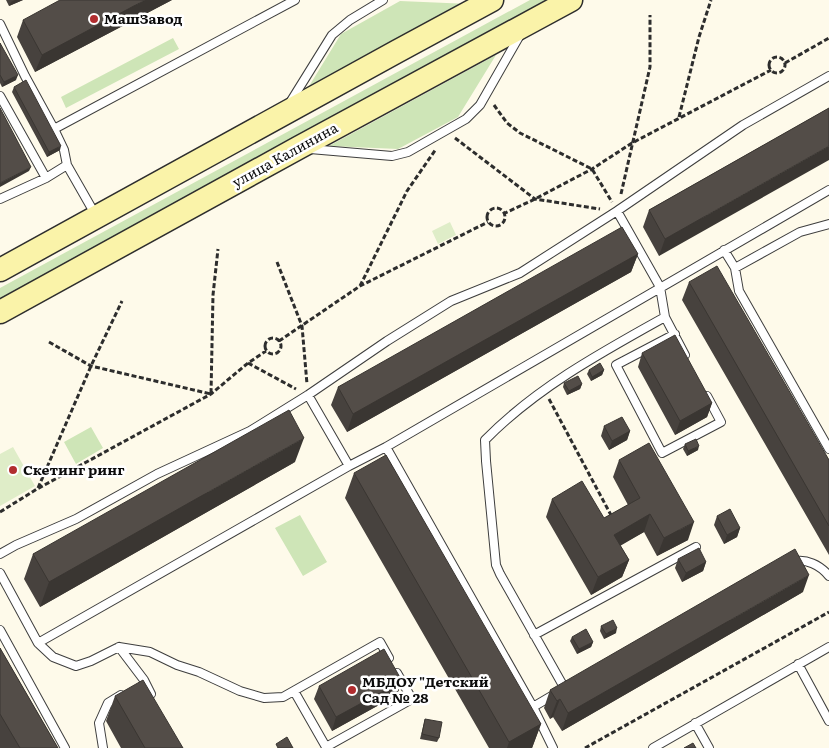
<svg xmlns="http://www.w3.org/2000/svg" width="829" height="748" viewBox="0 0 829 748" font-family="Literata,serif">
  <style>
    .green { fill: #cee5b7 }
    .pitch { fill: #dfedc8 }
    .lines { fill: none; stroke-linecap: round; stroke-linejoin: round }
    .lane-casing { stroke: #3e3e3e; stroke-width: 10 }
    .secondary-casing { stroke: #2d2d2d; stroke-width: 25 }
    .path { stroke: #2d2d2d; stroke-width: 3; stroke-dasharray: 5 2.5; stroke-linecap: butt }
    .lane { stroke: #fff; stroke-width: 8 }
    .secondary { stroke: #faf3a9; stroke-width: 22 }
    .wall { fill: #47423e }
    .shaded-wall { fill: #3a3632 }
    .building { fill: #534d48; stroke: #3a3632 }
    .poi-dot { fill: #b12d2f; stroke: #fff; stroke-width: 2 }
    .labels { text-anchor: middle; stroke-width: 5; stroke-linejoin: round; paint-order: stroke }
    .poi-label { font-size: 14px; font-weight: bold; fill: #0b0b0b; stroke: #fff; text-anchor: start }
    .street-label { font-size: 14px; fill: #0b0b0b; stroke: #fff }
  </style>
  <rect width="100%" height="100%" fill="#fefaea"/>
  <path class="green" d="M530 0H553L0 299V288Z
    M400 1 470 4 303 96 341 34Z
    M173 38 179 49 66 108 61 97Z
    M496 55 458 117 398 149 329 146Z
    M91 427 103 448 76 464 64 442Z
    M300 515 327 562 303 576 275 528Z"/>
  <path class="pitch" d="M450 222 456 235 438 244 432 231Z
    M13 447 35 486 0 506V454Z"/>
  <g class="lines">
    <g class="lane-casing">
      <path id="lane" d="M0 24 25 76 54 129 64 150 67 165 95 214
        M0 96 46 178
        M291 101 332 35 350 20 383 0
        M54 129 295 0
        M310 149 392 156 408 152 466 119 480 105 520 35
        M0 199 46 178 67 165
        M724 250 735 268 739 291 829 449
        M735 268 800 232 829 224
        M665 317 685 355
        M675 334 616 365 662 453 721 422 707 396
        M308 395 349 466
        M386 447 533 707 553 748
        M0 554 16 545 76 519 157 474 250 431 308 395 387 341 451 301 520 273 617 211 743 125 829 76
        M792 562C806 558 820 565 829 576
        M0 573 38 643 349 466 386 447 829 190
        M0 630 65 748
        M534 635 696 547
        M38 643 53 657 76 666 91 661 119 647 144 680 151 694
        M119 647 150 652 177 665 199 672 240 691 264 698 283 697 380 642 389 658
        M798 664 829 721
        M565 689 500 574 496 565 486 461 485 440C536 388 602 352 665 317L660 287 617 211
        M294 691 326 747 412 699 397 673
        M533 707 555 694
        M695 723 709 748
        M103 748 99 723 108 703 121 695
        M653 748 829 647"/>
    </g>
    <g class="secondary-casing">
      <path id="secondary" d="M0 270 396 52 492 0
        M0 312 298 148 571 0"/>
    </g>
    <path class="path" d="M769 65a8 8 0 1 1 16 0a8 8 0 1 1-16 0Z
      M785 63 829 38
      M494 105 507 123 520 133 592 169 612 202
      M679 117 699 37 711 0
      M455 138 535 199 600 209
      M621 194 650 67V15
      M487 217a9 9 0 1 1 18 0a9 9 0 1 1-18 0Z
      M503 214 535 199 592 169 632 143 771 70
      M277 262 302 326 307 384
      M360 286 407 191 436 149
      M265 346a8 8 0 1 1 16 0a8 8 0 1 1-16 0Z
      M279 341 360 286 488 222
      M49 342 91 366 211 394 213 295 218 249
      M248 363 296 389
      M549 399 612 517
      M38 488 91 366 122 301
      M0 512 37 489 211 394 248 363 266 351
      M585 748 829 612"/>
    <use href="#lane" class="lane"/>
    <use href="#secondary" class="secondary"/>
  </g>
  <path class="wall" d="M6 0H23L9 6Z
    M172 0 35 72 17 37 23 20Z
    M0 43 16 80 2 87 0 83Z
    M14 87 60 150 47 157 12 92Z
    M829 108 659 256 643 227 649 210Z
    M638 254 631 272 347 432 331 405 338 387Z
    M689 282 829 460V555L682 300Z
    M642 353 712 403 707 417 675 435 638 367Z
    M589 370H604L602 375 591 381 587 374Z
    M564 383 582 384 580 389 567 395 563 387Z
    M604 426 630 431 627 440 609 450 601 436Z
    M685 444 698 450 687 456 683 449Z
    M619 460 688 540 657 556 644 532 620 545 629 560 622 577 591 595 546 517 552 499 604 518 628 505 613 477Z
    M295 462 40 607 24 579 33 554Z
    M354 473 541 724 532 748H489L345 498Z
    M717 516 740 528 737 537 724 544 714 525Z
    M678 559 706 562 703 571 682 582 675 568Z
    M803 592 562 731 553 717 550 719 544 708 550 690Z
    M601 626 616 633 604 639 600 631Z
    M572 637 593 642 591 647 577 654 570 641Z
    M0 648 58 748H0Z
    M402 681 397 695 332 731 314 699 319 686Z
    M115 696 183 748H121L106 721Z
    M425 719 439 738 437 742 420 739Z"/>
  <path class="shaded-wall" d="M15 0H23L9 6 11 2Z
    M145 0H172L35 72 42 55Z
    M18 75 16 80 2 87 4 82Z
    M61 146 60 150 47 157 49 152Z
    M829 146V160L659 256 665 239Z
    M31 167 29 171 0 187V183Z
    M638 254 631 272 347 432 353 414Z
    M604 370 602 375 591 381 592 377Z
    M582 384 580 389 567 395 569 391Z
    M712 403 707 417 675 435 680 421Z
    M630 431 627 440 609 450 612 441Z
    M304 438 295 462 40 607 49 582Z
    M699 446 698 450 687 456 688 451Z
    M650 514 644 532 608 553 614 535Z
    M694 522 688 540 657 556 664 538Z
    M740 528 737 537 724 544 727 535Z
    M629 560 622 577 591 595 598 577Z
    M706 562 703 571 682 582 686 573Z
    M809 575 803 592 562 731 568 713Z
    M617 628 616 633 604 639 606 634Z
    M593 642 591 647 577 654 579 649Z
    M402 681 397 695 332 731 336 717Z
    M560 699 553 717 550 719 557 701Z
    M541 724 532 748H507L509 742Z"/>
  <path class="building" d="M60 0H145L42 55 23 20Z
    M0 43 18 75 4 82 0 75Z
    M26 80 61 146 49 152 14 87Z
    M0 108 31 167 0 183Z
    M829 108V146L665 239 649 210Z
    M622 227 638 254 353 414 338 387Z
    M717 266 829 460V526L689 282Z
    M675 335 712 403 680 421 642 353Z
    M600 363 604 370 592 377 589 370Z
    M578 376 582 384 569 391 564 383Z
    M289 410 304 438 49 582 33 554Z
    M622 417 630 431 612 441 604 426Z
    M696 439 699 446 688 451 685 444Z
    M649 443 694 522 664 538 650 514 614 535 629 560 598 577 552 499 582 481 604 518 640 498 619 460Z
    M386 455 541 724 509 742 354 473Z
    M730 509 740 528 727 535 717 516Z
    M699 548 706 562 686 573 678 559Z
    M795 549 809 575 568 713 560 699 557 701 550 690Z
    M613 620 617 628 606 634 601 626Z
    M586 629 593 642 579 649 572 637Z
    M0 648 58 748H20L0 714Z
    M384 649 402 681 336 717 319 686Z
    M143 680 183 748H145L115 696Z
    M425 719 442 722 439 738 422 734Z
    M287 737 293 748H278L276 744Z
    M693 743 696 748H684Z"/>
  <g class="poi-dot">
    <circle cx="94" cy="19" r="5"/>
    <circle cx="13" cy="470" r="5"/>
    <circle cx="352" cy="690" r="5"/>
  </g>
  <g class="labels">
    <g class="poi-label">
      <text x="104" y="24">МашЗавод</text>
      <text x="23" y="475">Скетинг ринг</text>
      <text x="362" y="687">МБДОУ "Детский<tspan x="362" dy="16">Сад № 28</tspan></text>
    </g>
    <g class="street-label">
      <text transform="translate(285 155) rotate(-29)" y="5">улица Калинина</text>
    </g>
  </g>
</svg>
